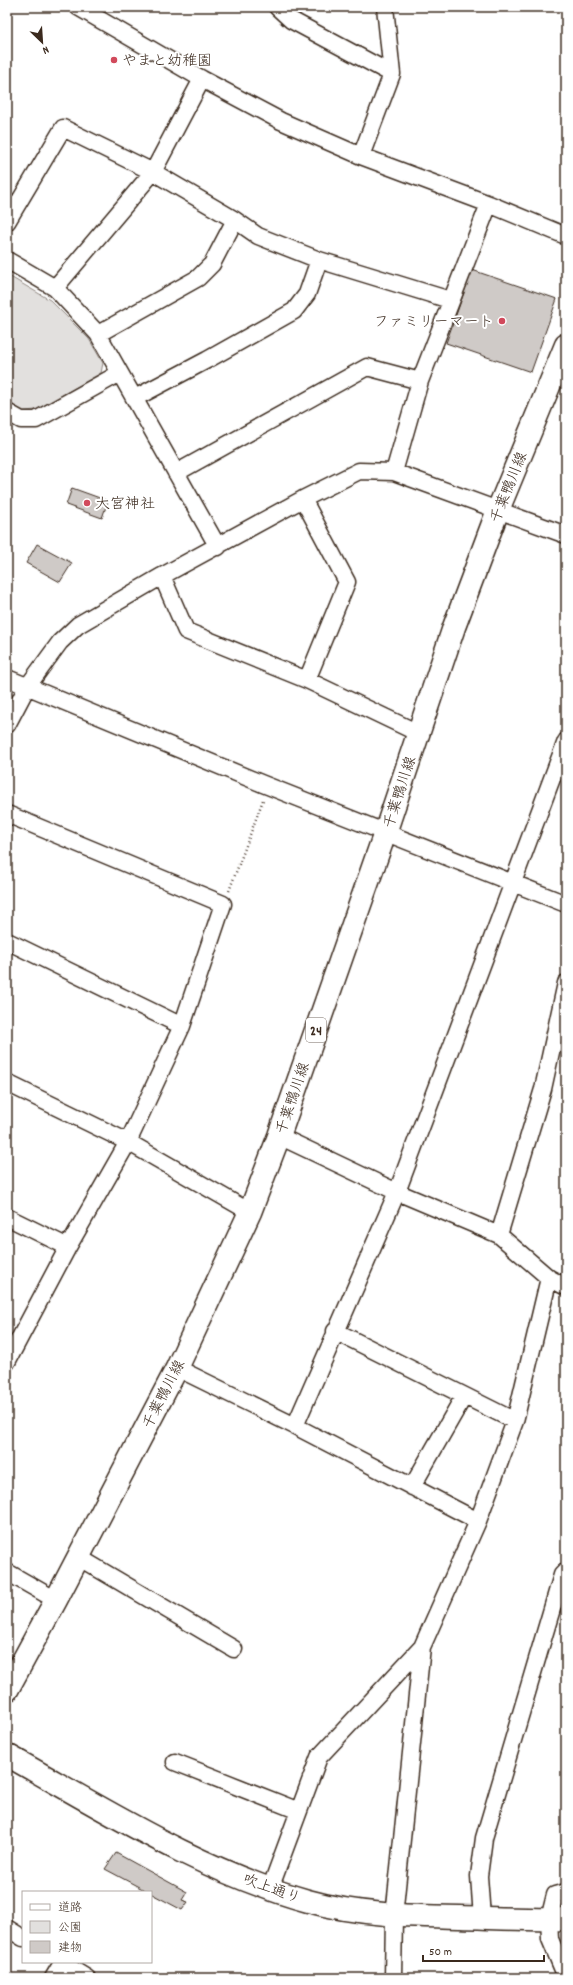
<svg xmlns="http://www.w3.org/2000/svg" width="573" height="1985" viewBox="0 0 573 1985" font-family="Dekko,'Klee One',sans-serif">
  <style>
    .green { fill: #e2e0de; stroke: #8e857e }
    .building { fill: #cfcac7; stroke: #3b2a1e }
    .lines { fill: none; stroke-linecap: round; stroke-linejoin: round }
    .street-casing { stroke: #3b2a1e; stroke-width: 19 }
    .secondary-casing { stroke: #3b2a1e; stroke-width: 25 }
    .primary-casing { stroke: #3b2a1e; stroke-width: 25 }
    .path { stroke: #3b2a1e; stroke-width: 2.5; stroke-dasharray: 1 3; stroke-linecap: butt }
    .street { stroke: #fff; stroke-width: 16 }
    .secondary { stroke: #fff; stroke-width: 22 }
    .primary { stroke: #fff; stroke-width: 22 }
    .poi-dot { fill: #d1495b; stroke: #fff; stroke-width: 1.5 }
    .labels { text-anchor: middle; stroke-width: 4; stroke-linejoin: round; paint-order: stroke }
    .shield { fill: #fff; stroke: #766a62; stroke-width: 1 }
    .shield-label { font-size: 14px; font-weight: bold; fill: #3b2a1e }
    .poi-label { font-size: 15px; fill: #3b2a1e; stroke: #fff; text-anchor: start }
    .street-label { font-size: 15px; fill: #3b2a1e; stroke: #fff }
  </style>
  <rect width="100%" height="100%" fill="#fff"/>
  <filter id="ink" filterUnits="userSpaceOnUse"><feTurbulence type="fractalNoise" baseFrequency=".025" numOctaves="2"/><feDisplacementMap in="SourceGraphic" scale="8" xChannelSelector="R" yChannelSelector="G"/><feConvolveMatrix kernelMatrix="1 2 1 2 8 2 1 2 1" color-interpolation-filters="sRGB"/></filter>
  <g filter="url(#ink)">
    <path class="green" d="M7 275 50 300 89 339 103 363 101 373 36 410 24 411 7 402Z"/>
    <path class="building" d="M472 270 557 299 531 372 446 343Z
      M72 488 108 501 102 518 66 505Z
      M37 544 72 563 60 582 26 563Z
      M116 1853 187 1892 182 1900 188 1902 182 1910 105 1869Z"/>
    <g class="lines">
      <g class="street-casing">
        <path id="street" d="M78 7 202 79 281 121 361 156 489 204 566 236
          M277 7 291 20 392 74
          M361 156 392 74 385 7
          M7 222 63 128 153 172 235 220 258 236 319 260 450 300
          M7 260 55 288 98 334 218 547
          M55 288 153 172 202 79
          M98 334 198 278 212 264 235 220
          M135 398 207 360 294 311 307 294 319 260
          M7 412 21 420H36L120 373
          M394 472 420 381 489 204
          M176 473 367 367 420 381
          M303 499 347 582 307 680
          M162 576 186 631 307 680 418 733
          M7 678 263 784 566 904
          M7 725 27 687 60 642 78 625 162 576 303 499 359 471 394 472 566 535
          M7 814 223 904 182 1026 128 1142 68 1247 7 1362
          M7 941 182 1026
          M7 1083 128 1142 250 1212
          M279 1136 397 1192 499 1235 549 1278 566 1287
          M7 1217 68 1247
          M499 1235 543 1089 566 983
          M335 1331 515 1421
          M177 1368 295 1426 478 1521
          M295 1426 397 1192 566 741
          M412 1487 464 1396
          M78 1557 234 1649
          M7 1572 56 1600
          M175 1762 299 1811
          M270 1889 319 1757 422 1647
          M566 1892 555 1895 549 1919 550 1939 566 1977
          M482 1918 479 1876 484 1838 562 1575 566 1571
          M7 1928 23 1938
          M61 1962 87 1978
          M53 1978 62 1963
          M393 1978 394 1916 422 1647 478 1521 515 1421 549 1278"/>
      </g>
      <g class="secondary-casing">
        <path id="secondary" d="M7 1755C104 1809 200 1871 308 1901 358 1915 409 1916 460 1917 496 1918 531 1920 566 1919"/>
      </g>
      <g class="primary-casing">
        <path id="primary" d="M7 1690 56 1600 177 1368 250 1212 279 1136 385 833 454 627 498 510 566 345"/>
      </g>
      <path class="path" d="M229 891 263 800"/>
      <use href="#street" class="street"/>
      <use href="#secondary" class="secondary"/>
      <use href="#primary" class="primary"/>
    </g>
  </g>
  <g class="poi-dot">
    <circle cx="114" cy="60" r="4"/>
    <circle cx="502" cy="321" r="4"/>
    <circle cx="87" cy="503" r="4"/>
  </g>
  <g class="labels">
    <rect class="shield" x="306" y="1018" width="20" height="24" rx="3"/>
    <g class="shield-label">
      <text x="316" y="1035">24</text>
    </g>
    <g class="poi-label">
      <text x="122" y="65">やまと幼稚園</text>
      <text x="494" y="326" text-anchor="end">ファミリーマート</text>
      <text x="95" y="508">大宮神社</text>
    </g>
    <g class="street-label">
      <text transform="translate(508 487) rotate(-68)" y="5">千葉鴨川線</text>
      <text transform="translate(399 792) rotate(-72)" y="5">千葉鴨川線</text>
      <text transform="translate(292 1098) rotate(-71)" y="5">千葉鴨川線</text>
      <text transform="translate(163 1394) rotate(-63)" y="5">千葉鴨川線</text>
      <text transform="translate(272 1888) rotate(20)" y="5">吹上通り</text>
    </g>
  </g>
  <rect width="573" height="1985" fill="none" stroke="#fff" stroke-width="24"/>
  <rect x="12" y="12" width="549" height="1961" fill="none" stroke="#3b2a1e" stroke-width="1.5" filter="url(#ink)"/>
  <rect x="22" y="1891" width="130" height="72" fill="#ffffff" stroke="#b1aaa5"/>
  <rect x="30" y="1904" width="20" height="6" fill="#ffffff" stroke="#b1aaa5"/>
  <text x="58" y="1911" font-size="12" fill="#3b2a1e">道路</text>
  <rect x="30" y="1921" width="20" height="12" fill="#e2e0de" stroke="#b1aaa5"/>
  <text x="58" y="1931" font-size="12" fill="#3b2a1e">公園</text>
  <rect x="30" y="1941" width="20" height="12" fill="#cfcac7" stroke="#b1aaa5"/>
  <text x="58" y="1951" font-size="12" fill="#3b2a1e">建物</text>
  <g transform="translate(42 42) rotate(155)" stroke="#ffffff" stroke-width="3" paint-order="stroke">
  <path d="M0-3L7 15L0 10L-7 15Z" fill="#3b2a1e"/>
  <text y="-6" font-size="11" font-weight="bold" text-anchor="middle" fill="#3b2a1e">N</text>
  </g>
  <path d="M423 1955v6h121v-6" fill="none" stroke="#3b2a1e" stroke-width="2"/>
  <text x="429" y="1955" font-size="12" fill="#3b2a1e" stroke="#ffffff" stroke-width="3" paint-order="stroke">50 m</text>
</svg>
